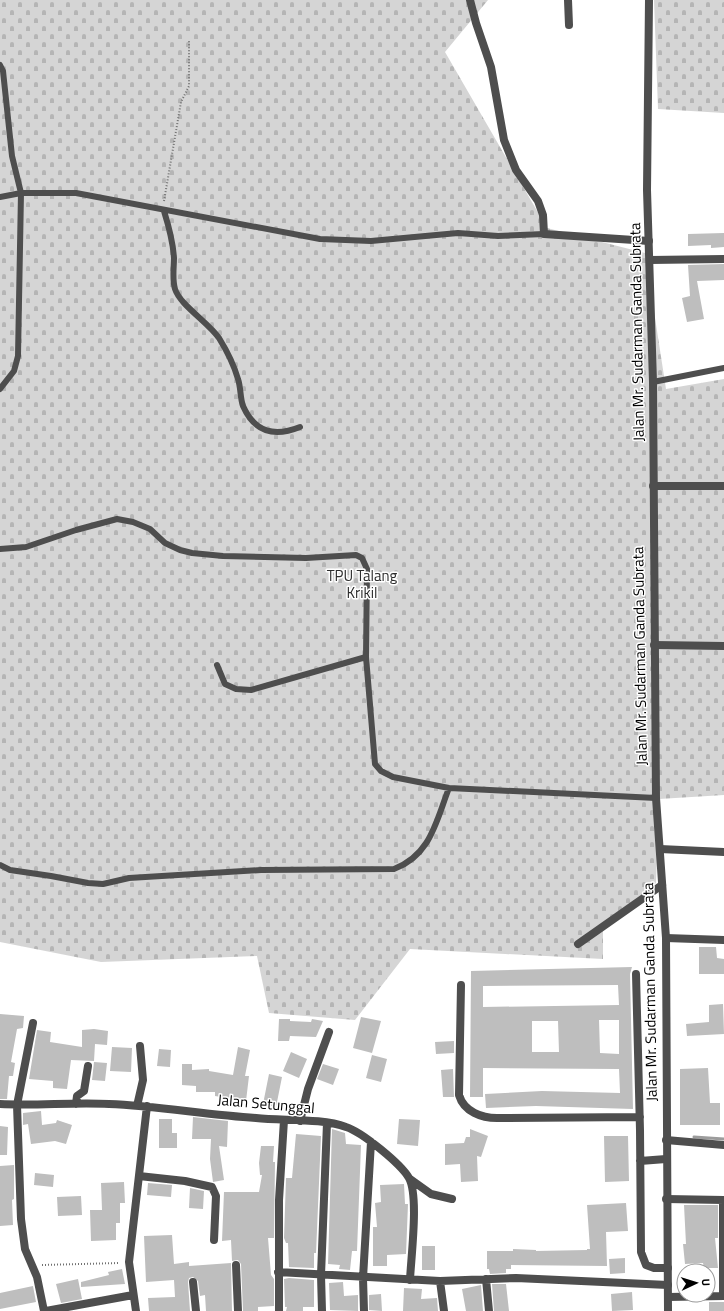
<svg xmlns="http://www.w3.org/2000/svg" width="724" height="1311" viewBox="0 0 724 1311" font-family="'Titillium Web',sans-serif">
  <style>
    .cemetery { fill: url(#cemetery-stones) }
    .lines { fill: none; stroke-linecap: round; stroke-linejoin: round }
    .stream { stroke: #9c9c9c; stroke-width: 3 }
    .building { fill: #bebebe; fill-rule: evenodd }
    .path { stroke: #707070; stroke-width: 2; stroke-dasharray: 1 2; stroke-linecap: butt }
    .service { stroke: #4e4e4e; stroke-width: 6 }
    .minor { stroke: #4e4e4e; stroke-width: 8 }
    .tertiary { stroke: #4e4e4e; stroke-width: 8 }
    .labels { text-anchor: middle; stroke-width: 3; stroke-linejoin: round; paint-order: stroke }
    .street-label { font-size: 15px; fill: #000; stroke: #fff }
    .park-label { font-size: 15px; fill: #2c2c2c; stroke: #fff }
  </style>
  <defs>
    <pattern id="cemetery-stones" width="16" height="16" patternUnits="userSpaceOnUse"><rect width="16" height="16" fill="#d5d5d5"/><path d="M2 7V4a2 2 0 0 1 4 0v3zM10 15v-3a2 2 0 0 1 4 0v3z" fill="#b5b5b5"/></pattern>
  </defs>
  <rect width="100%" height="100%" fill="#fff"/>
  <path class="cemetery" d="M0 0H488L445 52 547 228 645 253 666 389 724 379V795L659 799 656 883 603 925V959L410 949 355 1020 269 1013 257 956 101 962 0 942Z
    M654 0H724V113L658 109Z"/>
  <g class="lines">
    <path class="stream" d="M694 1137 724 1139"/>
  </g>
  <path class="building" d="M724 233V247L711 248V245L688 246V234Z
    M724 264V280L697 281 704 319 687 322 682 298 690 296 688 265Z
    M699 947H716L717 958 724 959V974H699Z
    M632 967 630 974 633 1109 536 1106 486 1108 485 1094 542 1091 620 1093 619 1069 483 1068V1097H470L471 971ZM618 985 619 1005 483 1007V986ZM599 1020H619V1054L600 1053ZM532 1021H558L559 1052H532Z
    M723 1004 724 1034 687 1036 686 1024 709 1022V1005Z
    M0 1014 24 1016 23 1028 17 1029 11 1062 15 1063 13 1076H9L7 1099H0Z
    M361 1017 381 1021 372 1053 353 1048Z
    M279 1019H290V1021L311 1022 312 1019 323 1021 316 1037 290 1036 289 1041H278Z
    M94 1029 108 1031 107 1045 95 1044 94 1061 71 1060 67 1089 53 1088V1081L29 1079 37 1030 51 1032 50 1042 82 1047V1030Z
    M454 1041V1053L436 1054 435 1042Z
    M112 1047 132 1048 131 1072 110 1071Z
    M238 1047 250 1050 245 1076H249L246 1101 215 1096V1092H196V1086L182 1085V1064H192V1070L209 1069V1071L233 1075Z
    M159 1049 171 1050 170 1067 157 1066Z
    M291 1052 307 1059 299 1078 283 1071Z
    M372 1055 387 1059 381 1082 366 1078Z
    M94 1062 107 1063 105 1081 92 1080Z
    M323 1064 339 1069 333 1085 317 1079Z
    M708 1068 710 1103H720V1125H680V1069Z
    M453 1069 454 1097H443L441 1070Z
    M269 1074 282 1077 276 1107 263 1104Z
    M41 1111 42 1125 56 1123 57 1120 72 1125 66 1144 55 1141 31 1144 28 1124 23 1125V1113Z
    M193 1117 228 1121 227 1147 219 1146 224 1180 213 1182 210 1159 211 1139H192Z
    M159 1119H172V1133H177V1148H159Z
    M399 1119 420 1120 418 1146 397 1144Z
    M0 1126 8 1127 7 1155H0Z
    M332 1129 345 1133 346 1144 361 1145 357 1251H352L350 1270 339 1269 340 1265 328 1264Z
    M470 1129 488 1136 481 1157 477 1156 478 1181 461 1182 460 1164 445 1165V1144L464 1143 466 1137H470Z
    M296 1134 321 1136 316 1253H314V1268L289 1267 288 1243H286L284 1238 286 1178H292Z
    M604 1136H628L629 1181 605 1182Z
    M261 1146H274L273 1162H275L274 1238H268L271 1275 274 1279V1306L258 1307V1311H243L241 1264 238 1260 232 1261 231 1240 222 1241 224 1192H259L262 1175H260L259 1163Z
    M14 1165V1199L12 1200 13 1225 0 1226V1166Z
    M35 1173 54 1175 53 1187 34 1185Z
    M124 1182 125 1203H120V1223H116V1240L91 1241 90 1210H102L101 1183Z
    M148 1183 172 1185 171 1197 147 1195Z
    M404 1184 405 1204H408L406 1254 387 1255V1266H373V1227H377L375 1203 381 1202 380 1185Z
    M190 1188 204 1191 203 1209 189 1208Z
    M81 1196 82 1215 58 1216 57 1197Z
    M626 1203 628 1231 606 1232 607 1266 511 1265V1269H506V1273L490 1274 489 1269H487V1251H513V1249L536 1250V1251L587 1250V1249H590L587 1205Z
    M684 1205H718V1238H715L718 1268H704L703 1263 685 1264 683 1244H686Z
    M172 1235 174 1264 189 1262V1266L231 1263 232 1311H206L205 1295 200 1296 198 1281 193 1277 189 1278 188 1282 190 1311H149L148 1298 175 1297 174 1280 146 1282 144 1236Z
    M422 1246H435V1270H422Z
    M625 1258V1273L610 1274 609 1259Z
    M122 1269 125 1284 81 1287V1282L109 1275 108 1272Z
    M289 1278 314 1280V1307H303V1311H286L287 1307H285L284 1279Z
    M78 1279 82 1299 61 1303 56 1284Z
    M343 1282 344 1296 358 1295V1311L330 1310 329 1283Z
    M492 1284H506L509 1311H494Z
    M481 1285 483 1311H466L462 1289Z
    M33 1286 36 1302 0 1309V1293Z
    M404 1288 422 1289 421 1299 437 1298 438 1311H403Z
    M632 1292 633 1310 612 1311 611 1294Z
    M381 1294 382 1311 369 1310V1295Z
    M709 1302H724V1311H709Z"/>
  <g class="lines">
    <path class="path" d="M164 201 181 102 189 86V40
      M42 1265 119 1263"/>
    <path class="service" d="M0 65 3 71 12 156 21 193 18 356 14 371 0 389
      M0 197 21 193H76L320 239 371 241 458 233 498 236 544 234
      M164 211C169 227 173 242 174 258 174 268 172 279 175 289 180 305 208 322 219 338 227 351 234 365 238 379 241 388 240 398 243 406 255 433 275 437 300 427
      M653 382 724 368
      M0 549 26 547 76 530 117 519 133 522 150 529 165 543 180 550 192 553 223 556 306 558 356 555 362 558 367 569 366 657 375 764 381 771 393 777 449 788 656 798
      M217 665 225 684 236 689 251 690 366 657
      M0 865 10 870 51 876 88 883 103 884 129 878 261 870 394 869C431 855 436 821 449 788"/>
    <path class="minor" d="M470 0 476 23 491 67 504 140 516 170 538 201 543 215 544 234 649 241
      M568 0 569 25
      M650 260 724 259
      M653 486H724
      M654 645 724 646
      M660 849 724 852
      M666 938 724 940
      M578 944 662 885
      M636 974 640 1130 641 1252 646 1265 654 1268H668
      M461 985 459 1095C464 1112 482 1118 497 1118L640 1117
      M33 1023 17 1105 21 1219 25 1249 37 1277 44 1311
      M0 1104C36 1106 73 1102 109 1104 158 1106 207 1115 256 1118 283 1121 322 1118 346 1127 362 1132 401 1164 409 1178 419 1196 411 1257 410 1280
      M76 1104 77 1096 84 1091 88 1066
      M137 1106 143 1080 140 1046
      M300 1121 308 1089 329 1032
      M666 1140 724 1145
      M640 1161 666 1159
      M139 1176 185 1181 212 1187 216 1196 214 1240
      M410 1179 431 1194 452 1199
      M666 1199 724 1200
      M236 1265 238 1311
      M278 1272 440 1281 516 1278 668 1285
      M486 1279 489 1311
      M440 1281 444 1311
      M193 1282 196 1311
      M723 1296V1200
      M668 1297 724 1296
      M46 1311 133 1295
      M136 1311 129 1262 147 1106
      M279 1311V1200L284 1120
      M322 1311 321 1275 327 1123
      M364 1311 363 1278 371 1142"/>
    <path class="tertiary" d="M649 0 647 190 653 382 656 798 666 938 668 1311"/>
  </g>
  <g class="labels">
    <g class="street-label">
      <text transform="translate(637 332) rotate(-91)" y="5">Jalan Mr. Sudarman Ganda Subrata</text>
      <text transform="translate(640 656) rotate(-91)" y="5">Jalan Mr. Sudarman Ganda Subrata</text>
      <text transform="translate(650 992) rotate(-91)" y="5">Jalan Mr. Sudarman Ganda Subrata</text>
      <text transform="translate(266 1104) rotate(5)" y="5">Jalan Setunggal</text>
    </g>
    <g class="park-label">
      <text x="362" y="581">TPU Talang<tspan x="362" dy="17">Krikil</tspan></text>
    </g>
  </g>
  <g transform="translate(696 1283) rotate(86)"><circle r="19" fill="#ffffff" stroke="#999999"/>
  <path d="M0-3L7 15L0 10L-7 15Z" fill="#000000"/>
  <text y="-6" font-size="11" font-weight="bold" text-anchor="middle" fill="#000000">U</text>
  </g>
</svg>
